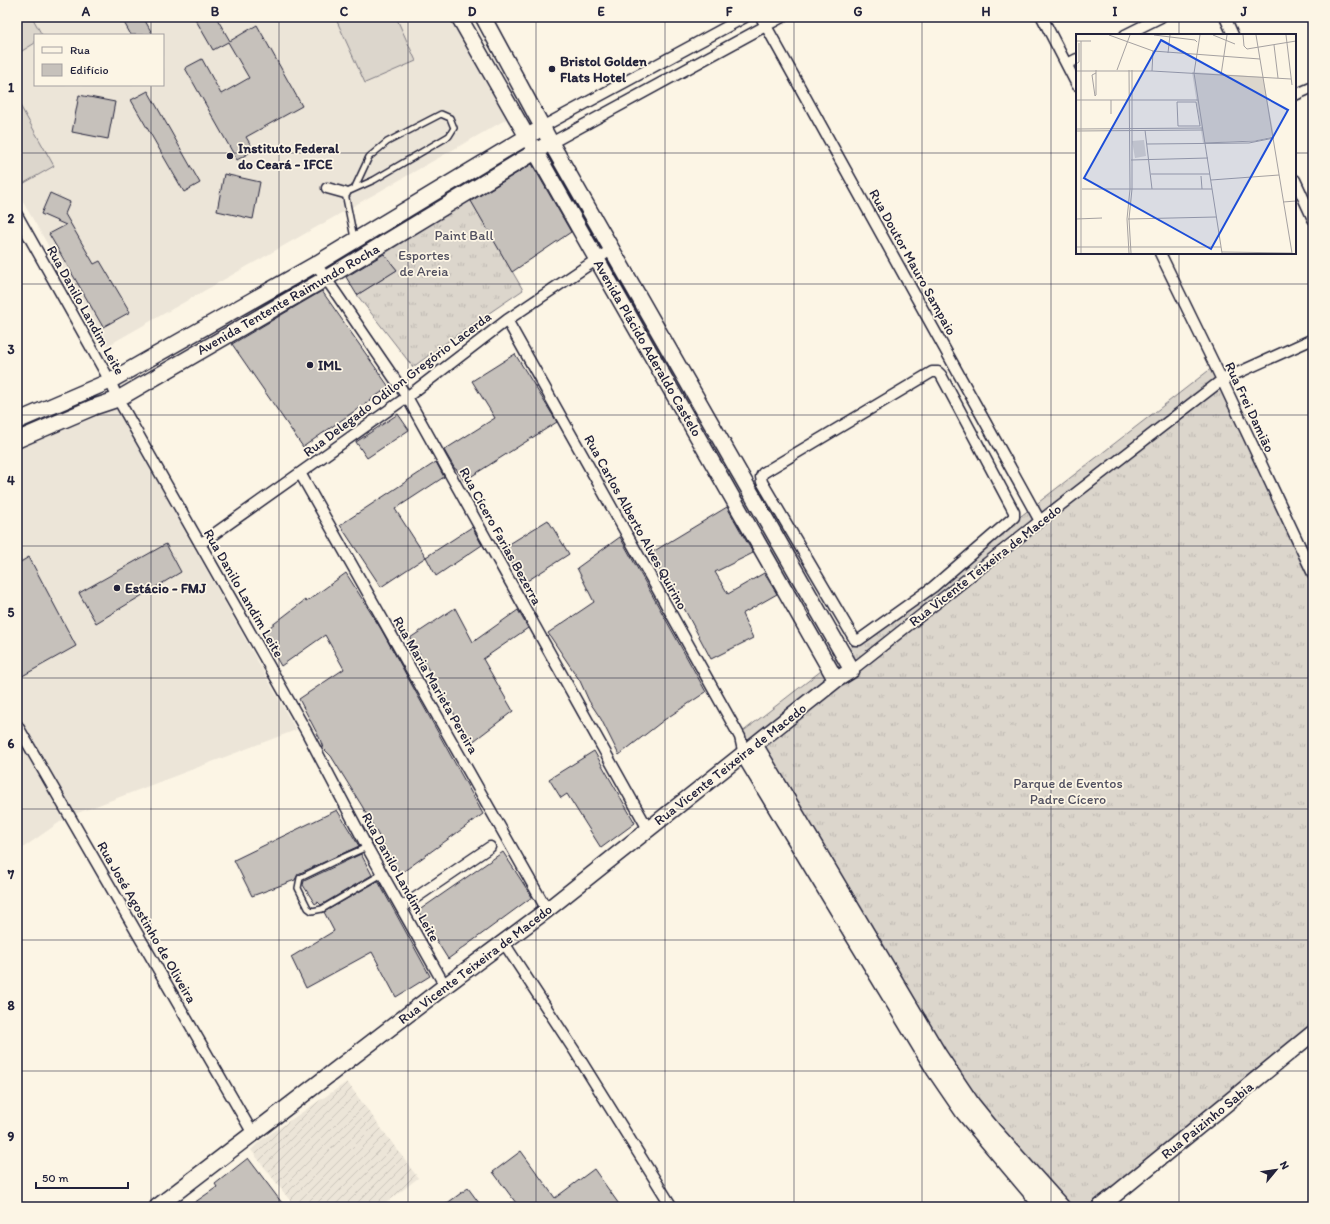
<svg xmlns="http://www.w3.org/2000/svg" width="1330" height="1224" viewBox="0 0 1330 1224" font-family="Itim,sans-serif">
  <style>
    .built { fill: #ece5d8; fill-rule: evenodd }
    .industrial { fill: url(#industrial-furrows) }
    .grass { fill: url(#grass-tufts); stroke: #7f7c84 }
    .pitch { fill: #dcd6cc; stroke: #7f7c84 }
    .building { fill: #c6c1bb; stroke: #22223b }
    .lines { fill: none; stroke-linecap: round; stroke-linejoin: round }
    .lane-casing { stroke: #22223b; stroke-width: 8 }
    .street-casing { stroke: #22223b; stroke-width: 13 }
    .secondary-casing { stroke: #22223b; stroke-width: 18 }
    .lane { stroke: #fcf5e5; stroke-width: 5 }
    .street { stroke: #fcf5e5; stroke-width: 10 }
    .secondary { stroke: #fcf5e5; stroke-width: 15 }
    .grid { fill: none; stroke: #22223b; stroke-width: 1; stroke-opacity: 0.55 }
    .poi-dot { fill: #22223b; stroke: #fcf5e5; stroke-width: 1.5 }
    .labels { text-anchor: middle; stroke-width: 3.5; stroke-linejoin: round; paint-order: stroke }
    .poi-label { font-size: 14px; font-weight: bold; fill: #22223b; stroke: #fcf5e5; text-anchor: start }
    .park-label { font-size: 14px; fill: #504f5f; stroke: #fcf5e5 }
    .street-label { font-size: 14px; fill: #22223b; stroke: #fcf5e5 }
    .inset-road { fill: none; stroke: #a5a1a1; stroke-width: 1 }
    .view { fill: #1d4ed8; fill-opacity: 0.15; stroke: #1d4ed8; stroke-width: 2 }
    .inset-edge { fill: none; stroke: #22223b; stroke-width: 2 }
    .neatline { fill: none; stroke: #22223b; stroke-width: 1.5 }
    .grid-label { font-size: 13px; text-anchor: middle; font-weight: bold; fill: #22223b }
  </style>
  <defs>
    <pattern id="industrial-furrows" width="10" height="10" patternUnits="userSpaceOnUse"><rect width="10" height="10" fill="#ece5d8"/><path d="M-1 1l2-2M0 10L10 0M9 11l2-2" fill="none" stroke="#cac4ba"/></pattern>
    <pattern id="grass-tufts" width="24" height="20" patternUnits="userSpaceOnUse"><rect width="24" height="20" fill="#dcd6cc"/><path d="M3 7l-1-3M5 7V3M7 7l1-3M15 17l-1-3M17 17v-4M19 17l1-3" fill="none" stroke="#bcb7b0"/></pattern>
  </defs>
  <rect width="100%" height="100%" fill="#fcf5e5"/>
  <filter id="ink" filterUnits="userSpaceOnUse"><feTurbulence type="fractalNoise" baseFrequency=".025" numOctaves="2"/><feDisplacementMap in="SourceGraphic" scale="8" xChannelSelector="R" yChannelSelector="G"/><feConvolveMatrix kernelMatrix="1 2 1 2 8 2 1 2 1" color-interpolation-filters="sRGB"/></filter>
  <g filter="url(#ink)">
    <path class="built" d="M17 17H450L507 119 107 346 17 192ZM35 35H163V85H35Z
      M115 406 296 730 67 817 17 852V446Z"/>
    <path class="industrial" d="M347 1082 418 1178 381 1207H295L251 1150 261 1140Z"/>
    <path class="grass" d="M470 199 523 290 451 339 413 367 357 295 397 270 384 254Z
      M1217 364 1313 575V1032L1099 1207H1064L987 1123 763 758 741 733Z"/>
    <path class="pitch" d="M17 17H32L42 35H35V43L17 54Z
      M335 17H396L416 61 365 83Z
      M17 100 54 166 19 186 17 182Z"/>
    <path class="building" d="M121 17H143L153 35H131Z
      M194 17H216L230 41 257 25 302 106 246 137 254 150 237 160 185 68 202 59 221 94 249 78 228 42 213 50Z
      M148 91 200 183 184 192 131 100Z
      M79 95 115 102 108 139 72 132Z
      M532 164 571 232 512 272 471 201Z
      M224 174 260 182 253 219 217 211Z
      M50 193 70 202 65 214 94 264 100 261 130 312 103 327 49 234 66 225 41 214Z
      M384 254 397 270 357 295 346 277Z
      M322 291 389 387 303 447 232 344Z
      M515 354 557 422 464 481 456 469H455L444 450 495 418 472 381Z
      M398 414 409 430 367 458 356 442Z
      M436 462 444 477 395 509 426 557 381 587 340 525Z
      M727 507 753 553 715 572 728 594 764 573 777 594 742 614 753 638 711 659 678 597 663 577 651 553Z
      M548 520 569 554 524 583 503 548Z
      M472 527 482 545 436 576 426 557Z
      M620 537 706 692 664 720 619 755 601 719 589 701 580 681 548 633 594 602 577 568Z
      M166 544 181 572 96 623 79 593Z
      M29 557 76 646 17 679V564Z
      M346 573 381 629 483 814 400 874 362 806 331 756 323 748 320 739 299 699 344 669 325 635 281 666 262 633 305 600 306 602Z
      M455 608 473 642 518 610 528 628 483 659 513 711 471 743 410 638Z
      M594 751 635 823 601 848 567 794 561 798 549 779Z
      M337 810 359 846 298 874 295 880 252 896 234 860Z
      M503 852 532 897 448 959 418 911Z
      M361 854 372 875 321 905 318 902 315 904 303 885 304 881Z
      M378 881 430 976 396 997 372 952 306 988 291 957 334 931 324 912Z
      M521 1151 555 1198 594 1169 621 1207H519L493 1172Z
      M248 1158 285 1207H188L217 1187 215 1184Z
      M468 1188 482 1207H442Z"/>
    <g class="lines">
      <g class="lane-casing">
        <path id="lane" d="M354 238 345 193 374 180 449 136 454 128 450 118 441 114 387 142 369 157 355 187
          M367 847 333 862 300 878 298 888 308 908 312 911 322 909 382 874"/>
      </g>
      <g class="street-casing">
        <path id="street" d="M761 17 1040 521
          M1042 17 1077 85
          M1225 17 1233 35
          M1125 35 1161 17
          M1067 64 1077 59
          M1295 95 1313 87
          M542 127 745 17
          M551 143 782 17
          M1295 180 1313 219
          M327 188 345 193
          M17 215 110 381 118 399 306 731 367 847 445 986
          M1160 253 1222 380 1313 574
          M316 264 407 397 648 829
          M507 320 740 737 744 755
          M932 372H938L941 375 1014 512V517L933 587 859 640H855L762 482 761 477 763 473Z
          M300 473 547 910
          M200 544 407 397 507 320 612 249
          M852 670 1040 521 1222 380 1313 339
          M17 725 252 1132
          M402 907 490 847
          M504 943 576 1053 672 1207"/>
      </g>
      <g class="secondary-casing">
        <path id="secondary" d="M459 17 836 680
          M17 421 110 381 316 264 535 132
          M17 440 94 407 118 399 325 279 543 147
          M755 745 939 1055 972 1104 993 1130 1062 1207
          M744 755 935 1071 963 1112 1043 1207
          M157 1207 445 986 547 910 836 680 852 670 551 143 483 17
          M1100 1207 1313 1033"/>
      </g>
      <use href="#lane" class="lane"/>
      <use href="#street" class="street"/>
      <use href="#secondary" class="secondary"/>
    </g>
  </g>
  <path class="grid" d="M151 17V35M279 17V1207M408 17V1207M536 17V1207M665 17V1207M794 17V1207M922 17V1207M1051 17V1207M1179 17V35M151 85V1207M17 153H1077M1295 153H1313M1179 253V1207M17 284H1313M17 415H1313M17 546H1313M17 678H1313M17 809H1313M17 940H1313M17 1071H1313"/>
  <g class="poi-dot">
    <circle cx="552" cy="69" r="4"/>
    <circle cx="230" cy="156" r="4"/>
    <circle cx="310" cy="365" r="4"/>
    <circle cx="117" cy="588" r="4"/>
  </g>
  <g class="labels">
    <g class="poi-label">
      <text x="560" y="66">Bristol Golden<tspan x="560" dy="16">Flats Hotel</tspan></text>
      <text x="238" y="153">Instituto Federal<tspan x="238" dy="16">do Ceará - IFCE</tspan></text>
      <text x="318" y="370">IML</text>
      <text x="125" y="593">Estácio - FMJ</text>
    </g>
    <g class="park-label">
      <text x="464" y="240">Paint Ball</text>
      <text x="424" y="260">Esportes<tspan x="424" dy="16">de Areia</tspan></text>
      <text x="1068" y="788">Parque de Eventos<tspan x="1068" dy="16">Padre Cícero</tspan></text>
    </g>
    <g class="street-label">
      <text transform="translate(913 262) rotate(61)" y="5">Rua Doutor Mauro Sampaio</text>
      <text transform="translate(288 299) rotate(-30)" y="5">Avenida Tentente Raimundo Rocha</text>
      <text transform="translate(86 310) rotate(61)" y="5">Rua Danilo Landim Leite</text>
      <text transform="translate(648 348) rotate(60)" y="5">Avenida Plácido Aderaldo Castelo</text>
      <text transform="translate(397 384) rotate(-37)" y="5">Rua Delegado Odilon Gregório Lacerda</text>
      <text transform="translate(1250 407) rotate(65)" y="5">Rua Frei Damião</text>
      <text transform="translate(636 522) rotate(61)" y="5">Rua Carlos Alberto Alves Quirino</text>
      <text transform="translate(501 536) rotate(61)" y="5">Rua Cícero Farias Bezerra</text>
      <text transform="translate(985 565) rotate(-38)" y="5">Rua Vicente Teixeira de Macedo</text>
      <text transform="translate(244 593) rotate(60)" y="5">Rua Danilo Landim Leite</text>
      <text transform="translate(436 685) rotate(60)" y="5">Rua Maria Marieta Pereira</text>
      <text transform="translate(730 764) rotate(-38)" y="5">Rua Vicente Teixeira de Macedo</text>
      <text transform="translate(401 877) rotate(61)" y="5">Rua Danilo Landim Leite</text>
      <text transform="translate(147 922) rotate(60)" y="5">Rua José Agostinho de Oliveira</text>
      <text transform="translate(475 964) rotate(-37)" y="5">Rua Vicente Teixeira de Macedo</text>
      <text transform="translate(1207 1120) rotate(-39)" y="5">Rua Paizinho Sabia</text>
    </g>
  </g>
  <g transform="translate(1076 34)">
    <rect width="220" height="220" fill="#fcf5e5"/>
    <path d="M116 38 187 43 198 102 182 106 127 109ZM68 106 70 122 59 124 56 107Z" fill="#dcd6cc"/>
    <path class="inset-road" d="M33 1 77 17 184 25M78 1 119 6 121 8M124 1 118 39 146 219M137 1 159 10M167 1 168 12 171 15 220 7M180 1 216 219M210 1 216 51M0 7H15M198 11 202 44M92 19 94 1M0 30 3 28V9M20 36V61L19 62 16 41 20 39M41 36 54 1M53 36 54 155 51 185 53 219M0 37H76L215 45M76 37 77 17M145 41 151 1M0 66H122M101 68H120L124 92H102ZM35 80V66M0 95 127 94M69 96 76 155M0 97 127 96M129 109 179 107 198 103M71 110 173 109 198 104M55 126 132 124M75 140H134M125 142 126 155M135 146 203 141M6 155H136M207 168 220 167M0 185 26 184M52 185 140 183M0 213H145M146 218 216 219M5 219V7M55 219 53 185 56 155V36"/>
    <path class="view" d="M85 6 212 76 135 215 8 144Z"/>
    <rect width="220" height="220" class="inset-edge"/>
  </g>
  <rect width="1330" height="1224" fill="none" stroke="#fcf5e5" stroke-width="44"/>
  <rect x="34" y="34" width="130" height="52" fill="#fcf5e5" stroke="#a5a1a1"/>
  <rect x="42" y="47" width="20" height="6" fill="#fcf5e5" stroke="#a5a1a1"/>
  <text x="70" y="54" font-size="12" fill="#22223b">Rua</text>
  <rect x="42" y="64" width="20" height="12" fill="#c6c1bb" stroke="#a5a1a1"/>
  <text x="70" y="74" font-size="12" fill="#22223b">Edifício</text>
  <g transform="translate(1276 1170) rotate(61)" stroke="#fcf5e5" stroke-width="3" paint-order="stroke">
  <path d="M0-3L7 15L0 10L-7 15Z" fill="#22223b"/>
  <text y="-6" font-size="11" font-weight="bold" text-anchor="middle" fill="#22223b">N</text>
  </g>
  <path d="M36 1182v6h92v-6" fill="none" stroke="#22223b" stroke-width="2"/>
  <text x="42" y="1182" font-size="12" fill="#22223b" stroke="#fcf5e5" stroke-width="3" paint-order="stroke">50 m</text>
  <rect x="22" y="22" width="1286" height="1180" class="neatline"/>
  <g class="grid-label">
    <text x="86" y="16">A</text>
    <text x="215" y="16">B</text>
    <text x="344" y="16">C</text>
    <text x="472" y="16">D</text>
    <text x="601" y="16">E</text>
    <text x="729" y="16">F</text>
    <text x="858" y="16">G</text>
    <text x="986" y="16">H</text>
    <text x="1115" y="16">I</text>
    <text x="1244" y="16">J</text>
    <text x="11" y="92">1</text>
    <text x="11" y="223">2</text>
    <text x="11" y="354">3</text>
    <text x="11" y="485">4</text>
    <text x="11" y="617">5</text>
    <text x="11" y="748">6</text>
    <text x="11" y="879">7</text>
    <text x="11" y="1010">8</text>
    <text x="11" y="1141">9</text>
  </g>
</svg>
